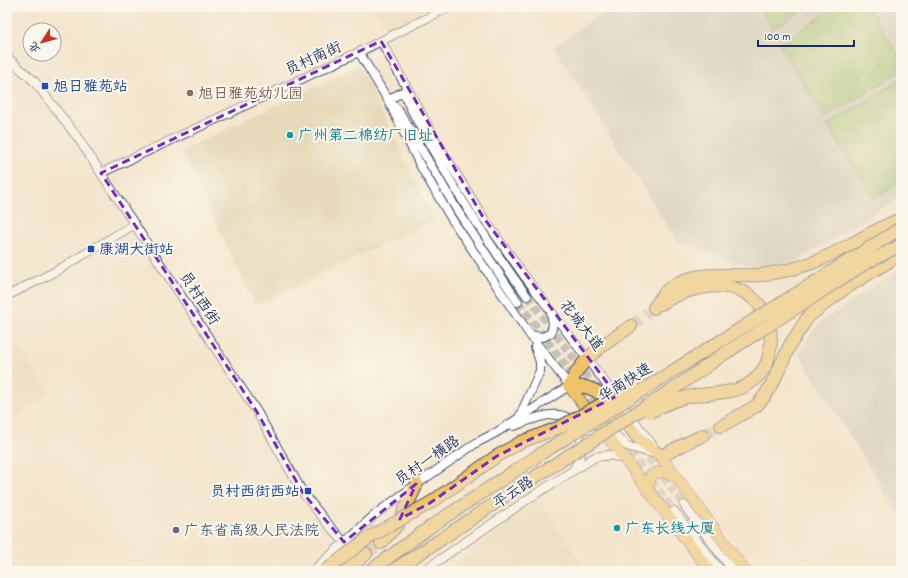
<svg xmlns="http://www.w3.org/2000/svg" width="908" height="578" viewBox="0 0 908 578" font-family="Dekko,'LXGW WenKai TC',sans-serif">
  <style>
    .built { fill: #e7daba }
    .industrial { fill: #c8c4b8 }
    .green { fill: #99c26e; stroke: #5a7866 }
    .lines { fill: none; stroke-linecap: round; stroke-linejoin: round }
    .minor-tunnel { stroke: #c9c1b7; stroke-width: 8; stroke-dasharray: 8 4; stroke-linecap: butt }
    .highway-tunnel { stroke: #c9c1b7; stroke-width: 12; stroke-dasharray: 12 6; stroke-linecap: butt }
    .minor-casing { stroke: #3c4a6f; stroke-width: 10 }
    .major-casing { stroke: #3c4a6f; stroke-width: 12 }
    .highway-casing { stroke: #3c4a6f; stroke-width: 14 }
    .minor { stroke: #fff; stroke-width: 8 }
    .major { stroke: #efc469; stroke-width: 11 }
    .highway { stroke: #efc469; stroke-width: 12 }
    .highway-bridge-casing { stroke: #3c4a6f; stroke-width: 14; stroke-linecap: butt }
    .highway-bridge { stroke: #efc469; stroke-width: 12 }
    .marked { fill: none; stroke: #7b2cbf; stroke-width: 3; stroke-dasharray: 8 5; stroke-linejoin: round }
    .transit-dot { fill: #1a4fb4; stroke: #fbf7ec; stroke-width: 1.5 }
    .education-dot { fill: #8d6e63; stroke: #fbf7ec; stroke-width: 1.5 }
    .culture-dot { fill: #0f9aa8; stroke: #fbf7ec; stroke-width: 1.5 }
    .service-dot { fill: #5c6f8a; stroke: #fbf7ec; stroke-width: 1.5 }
    .labels { text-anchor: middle; stroke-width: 4; stroke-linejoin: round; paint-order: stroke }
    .street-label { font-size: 15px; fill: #1b2f5e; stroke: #fbf7ec }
    .transit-label { font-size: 15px; fill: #164399; stroke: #fbf7ec; text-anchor: start }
    .education-label { font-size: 15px; fill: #785e54; stroke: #fbf7ec; text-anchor: start }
    .culture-label { font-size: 15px; fill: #0d838f; stroke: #fbf7ec; text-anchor: start }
    .service-label { font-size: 15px; fill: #4e5e75; stroke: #fbf7ec; text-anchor: start }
  </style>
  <rect width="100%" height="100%" fill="#fbf7ec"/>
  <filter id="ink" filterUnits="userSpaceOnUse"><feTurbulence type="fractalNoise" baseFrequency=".025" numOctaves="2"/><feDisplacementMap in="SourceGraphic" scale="8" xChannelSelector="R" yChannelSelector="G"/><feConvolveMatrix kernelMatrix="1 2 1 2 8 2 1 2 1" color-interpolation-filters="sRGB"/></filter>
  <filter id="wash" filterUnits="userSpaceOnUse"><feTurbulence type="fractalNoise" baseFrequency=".012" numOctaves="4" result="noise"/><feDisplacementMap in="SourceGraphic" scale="16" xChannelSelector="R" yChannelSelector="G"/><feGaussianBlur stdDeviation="0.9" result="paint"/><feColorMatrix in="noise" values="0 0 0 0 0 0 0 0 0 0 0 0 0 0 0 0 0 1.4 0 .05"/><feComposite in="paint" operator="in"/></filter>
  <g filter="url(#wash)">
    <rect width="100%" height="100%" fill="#f4e6cd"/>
    <path class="built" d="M372 7H433L389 32Z
      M359 65 434 220 256 305 181 151Z
      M7 330 50 393 7 425Z
      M539 501 589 571H445Z"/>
    <path class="industrial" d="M611 7H901V197L798 260 783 265 754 269 677 241 554 47Z
      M901 268V517L798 353 816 326Z"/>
    <path class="green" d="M759 7H807L773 29Z
      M837 7H868L901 59V71L825 118 779 44Z
      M901 79V182L874 199 827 125Z"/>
  </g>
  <g filter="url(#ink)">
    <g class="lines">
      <path class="minor-tunnel" d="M527 296 598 391
        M518 302 615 431
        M623 442 674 511
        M641 448 684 505"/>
      <path class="highway-tunnel" d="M631 326 648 313
        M703 435 721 426
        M366 554 381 543"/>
      <g class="minor-casing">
        <path id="minor" d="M381 41 439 146 483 217 523 274 654 447
          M359 52 388 100 420 165 451 218 530 335 572 389
          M7 57 34 81 78 138 257 412 303 493 327 523 344 542
          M408 89 388 100 399 111 457 210 518 302
          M407 90 405 95 408 103C442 171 482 235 527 296
          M101 173 359 52 449 7
          M7 296 58 270 135 224
          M530 335 543 337 551 333 553 324 551 312
          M519 418 540 371V362L535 347
          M514 426C527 421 545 413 559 415 576 417 584 438 581 453 580 459 576 465 573 470
          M607 427 627 446 655 454
          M684 505 733 571
          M674 511 721 571
          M313 571 377 513 417 484 476 443 497 432 569 386
          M423 571 531 497 595 457 610 455 624 459"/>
      </g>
      <g class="major-casing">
        <path id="major" d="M569 386 710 571
          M661 456 745 571
          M647 490 650 478 655 473 664 472 675 477"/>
      </g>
      <g class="highway-casing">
        <path id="highway" d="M661 304C692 284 746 273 765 315 773 332 772 345 767 363
          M654 308C659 300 664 292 671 287 695 269 733 277 761 275 773 273 787 271 799 267 836 257 866 232 901 219
          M631 326C604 345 583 355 569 386L586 387 596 391 610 403 640 440 661 456 703 435
          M721 426 756 406 764 397 775 378 790 345 808 317 844 289 901 254
          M381 543 398 524 417 484
          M345 571 366 554
          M370 571 430 527
          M392 571 440 540"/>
      </g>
      <use href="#minor" class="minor"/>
      <use href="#major" class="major"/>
      <use href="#highway" class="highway"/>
      <g class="highway-bridge-casing">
        <path id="highway-bridge" d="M650 412C662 406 674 400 687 397 720 390 748 399 767 363
          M430 527 542 453 901 228
          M440 540 513 491 675 388 724 354 864 264 901 245
          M325 571 368 538 430 503 497 456 521 442 560 427 633 387"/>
      </g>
      <use href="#highway-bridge" class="highway-bridge"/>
    </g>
  </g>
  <path d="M0 0H908V578H0ZM381 41 483 217 617 396 497 456 430 503 400 519 416 484 344 542 303 493 257 412 101 173Z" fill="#f4e6cd" fill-opacity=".55" fill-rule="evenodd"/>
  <path class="marked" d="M381 41 483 217 617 396 497 456 430 503 400 519 416 484 344 542 303 493 257 412 101 173Z"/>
  <g class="transit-dot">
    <rect x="41" y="82" width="8" height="8" rx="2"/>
    <rect x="87" y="245" width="8" height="8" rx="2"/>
    <rect x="304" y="487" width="8" height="8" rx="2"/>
  </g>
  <circle class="education-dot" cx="190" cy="93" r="4"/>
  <g class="culture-dot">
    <circle cx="290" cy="135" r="4"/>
    <circle cx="617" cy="528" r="4"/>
  </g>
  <circle class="service-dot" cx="176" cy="530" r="4"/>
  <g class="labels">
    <g class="street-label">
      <text transform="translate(313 58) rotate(-25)" y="5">员村南街</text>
      <text transform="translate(200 298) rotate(57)" y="5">员村西街</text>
      <text transform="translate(582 325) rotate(52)" y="5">花城大道</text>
      <text transform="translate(625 382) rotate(-32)" y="5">华南快速</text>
      <text transform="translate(427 460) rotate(-35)" y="5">员村一横路</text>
      <text transform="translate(513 492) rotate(-34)" y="5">平云路</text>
    </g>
    <g class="transit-label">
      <text x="53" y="91">旭日雅苑站</text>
      <text x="99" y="254">康湖大街站</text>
      <text x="300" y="496" text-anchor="end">员村西街西站</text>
    </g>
    <g class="education-label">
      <text x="198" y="98">旭日雅苑幼儿园</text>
    </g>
    <g class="culture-label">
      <text x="298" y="140">广州第二棉纺厂旧址</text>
      <text x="625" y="533">广东长线大厦</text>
    </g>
    <g class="service-label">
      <text x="184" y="535">广东省高级人民法院</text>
    </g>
  </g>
  <rect width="908" height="578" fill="none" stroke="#fbf7ec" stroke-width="24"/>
  <g transform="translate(42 42) rotate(234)"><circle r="19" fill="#fbf7ec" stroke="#a1a7b3"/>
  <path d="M0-3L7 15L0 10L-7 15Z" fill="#c8321e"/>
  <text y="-6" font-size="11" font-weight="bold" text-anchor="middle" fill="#1b2f5e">北</text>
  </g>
  <path d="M758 40v6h96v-6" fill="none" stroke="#1b2f5e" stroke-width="2"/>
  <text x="764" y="40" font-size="12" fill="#1b2f5e" stroke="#fbf7ec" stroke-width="3" paint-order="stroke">100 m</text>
</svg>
